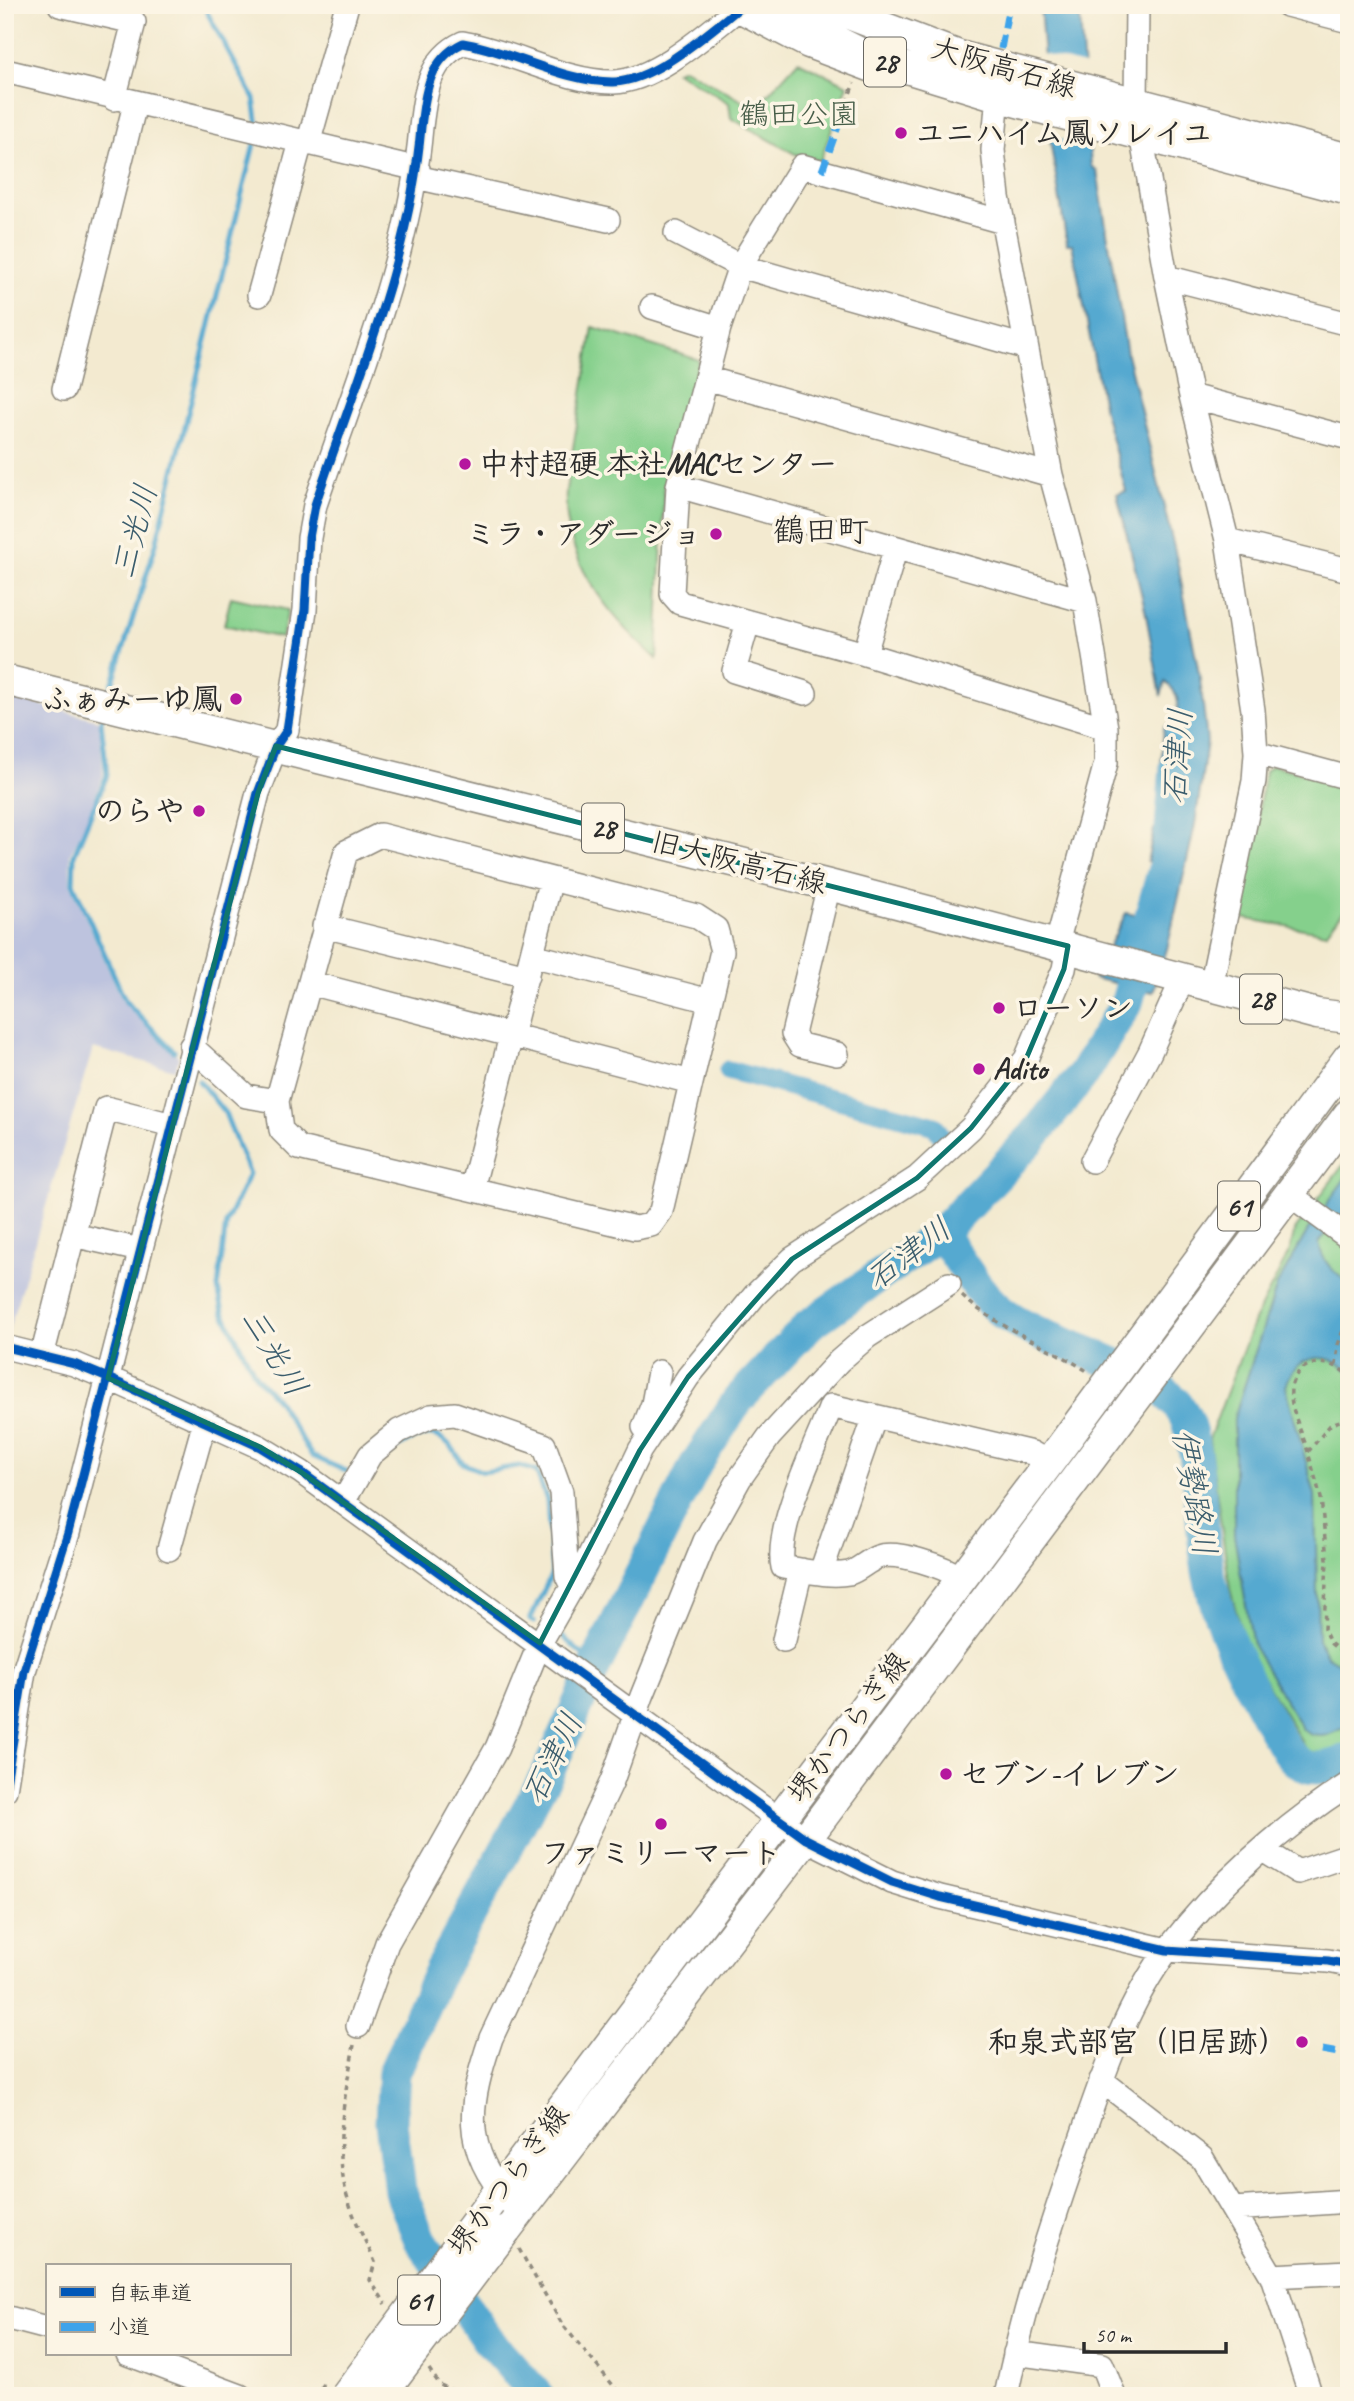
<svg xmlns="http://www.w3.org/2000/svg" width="1354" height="2401" viewBox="0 0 1354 2401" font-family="Caveat,'Klee One',sans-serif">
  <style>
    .industrial { fill: #bdc3de }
    .green { fill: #85d08c; stroke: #587e5c; stroke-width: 2 }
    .water { fill: #54a9d0; stroke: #406a7e; stroke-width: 2 }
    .pier { fill: #f3ead0 }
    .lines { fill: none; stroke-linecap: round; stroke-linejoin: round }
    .stream { stroke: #54a9d0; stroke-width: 5 }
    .canal { stroke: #54a9d0; stroke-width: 19 }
    .river { stroke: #54a9d0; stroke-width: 33 }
    .minor-casing { stroke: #8f8a7e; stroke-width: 26 }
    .major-casing { stroke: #8f8a7e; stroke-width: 33 }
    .path { stroke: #8f8a7e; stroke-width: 3.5; stroke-dasharray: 5 5; stroke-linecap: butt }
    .minor { stroke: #fff; stroke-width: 23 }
    .major { stroke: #fff; stroke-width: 30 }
    .major-bridge-casing { stroke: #8f8a7e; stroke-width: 33; stroke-linecap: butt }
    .major-bridge { stroke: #fff; stroke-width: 30 }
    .quiet { stroke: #3ea3eb; stroke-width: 7; stroke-dasharray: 14 7; stroke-linecap: butt }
    .cycleway-casing { stroke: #fcf5e5; stroke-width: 13 }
    .cycleway { stroke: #0057b8; stroke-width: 9 }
    .marked { fill: none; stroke: #0f766e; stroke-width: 5; stroke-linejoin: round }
    .poi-dot { fill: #b5179e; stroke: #fcf5e5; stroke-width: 2.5 }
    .labels { text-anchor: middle; stroke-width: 7; stroke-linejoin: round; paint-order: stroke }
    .shield { fill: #fcf5e5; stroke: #6a6863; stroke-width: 2 }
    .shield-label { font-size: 28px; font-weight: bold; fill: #2b2b2b }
    .street-label { font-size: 30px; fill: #2b2b2b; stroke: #fcf5e5 }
    .park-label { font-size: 30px; fill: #465d48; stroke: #fcf5e5 }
    .poi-label { font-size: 30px; font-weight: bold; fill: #2b2b2b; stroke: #fcf5e5; text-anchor: start }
    .neighbourhood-label { font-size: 32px; fill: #2b2b2b; stroke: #fcf5e5 }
    .water-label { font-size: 32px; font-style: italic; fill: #3b5d6d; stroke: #fcf5e5 }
  </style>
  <rect width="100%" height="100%" fill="#fcf5e5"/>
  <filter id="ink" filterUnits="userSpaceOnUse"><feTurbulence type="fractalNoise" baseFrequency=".0143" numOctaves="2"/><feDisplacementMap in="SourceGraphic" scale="14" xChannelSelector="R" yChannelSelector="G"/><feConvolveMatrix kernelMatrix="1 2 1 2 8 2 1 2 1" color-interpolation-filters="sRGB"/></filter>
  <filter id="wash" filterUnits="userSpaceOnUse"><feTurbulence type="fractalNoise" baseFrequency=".00686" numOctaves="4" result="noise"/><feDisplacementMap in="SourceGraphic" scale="28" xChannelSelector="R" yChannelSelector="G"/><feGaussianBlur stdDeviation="1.57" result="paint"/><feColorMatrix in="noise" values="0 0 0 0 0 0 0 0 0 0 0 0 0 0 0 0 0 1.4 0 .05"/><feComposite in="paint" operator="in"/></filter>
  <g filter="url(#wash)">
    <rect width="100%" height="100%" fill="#f3ead0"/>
    <path class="industrial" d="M5 696 99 720 103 775 86 823 70 854V883L123 1002 179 1057 175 1070 93 1048 7 1336Z"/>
    <path class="green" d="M798 61 848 85 820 161 795 154 731 118 729 103 676 71 684 68 755 108Z
      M593 327 699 360 664 485 657 659C608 615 562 560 566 490Z
      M231 597 288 610 282 638 224 625Z
      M1272 765 1349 786V905L1326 933 1236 917 1249 868 1265 771Z
      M1349 1157V1747L1332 1755 1307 1751 1246 1648 1230 1589 1209 1439 1254 1321 1290 1250 1295 1230Z"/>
    <path class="water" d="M1040 5H1079L1091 166 1097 171 1127 354 1177 560 1200 679 1205 722 1207 742 1195 825 1167 949 1153 992 1093 978 1126 913 1152 918 1158 915 1156 910 1167 871 1164 862H1147L1154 829 1173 828V813L1158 803 1164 728 1176 720C1179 703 1180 693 1165 682L1161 696 1145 609 1117 494 1126 491 1104 411 1072 244H1067L1050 140Z
      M1349 1173V1207L1319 1242C1321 1261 1334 1273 1349 1283V1371C1326 1349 1294 1355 1286 1387L1315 1495 1318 1640 1327 1656 1349 1669V1725C1331 1734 1320 1742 1303 1730L1253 1646 1234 1535V1418L1277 1285 1308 1230Z"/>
    <path class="pier" d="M1039 53 1087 66 1095 148 1046 136Z"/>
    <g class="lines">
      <path class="stream" d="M203 5 254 98 258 126
        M108 698 156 544 256 136
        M103 714 101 721 107 775 74 855 73 883 126 1002 174 1051
        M199 1081 225 1113 249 1174 226 1223 218 1288 223 1312 255 1375 277 1400 312 1456 346 1471
        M390 1453C421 1429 442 1425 462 1463L483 1472 519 1466 536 1471 547 1500 552 1573 530 1620 534 1622
        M563 1637 595 1666"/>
      <path class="canal" d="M728 1070 935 1126 944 1140"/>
      <path class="river" d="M941 1233C958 1257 975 1289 998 1309 1044 1349 1168 1363 1188 1424 1203 1472 1199 1526 1209 1576 1221 1631 1240 1668 1267 1717 1289 1757 1300 1783 1349 1759
        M538 2396 487 2339 420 2240 400 2190 391 2122 394 2073 440 1970 548 1772 595 1666 696 1464 738 1400 810 1324 941 1233 1032 1138 1084 1073 1127 1002 1169 851 1176 768"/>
    </g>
  </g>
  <g filter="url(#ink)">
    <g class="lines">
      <g class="minor-casing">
        <path id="minor" d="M60 5 134 22 114 99
          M728 5 807 46 876 72
          M1137 5 1136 105 1166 277 1191 396 1227 540 1253 710 1256 753 1254 781 1211 986
          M1287 5 1349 21
          M5 71 418 169
          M998 95 993 150 998 197 1051 475 1085 601 1106 728V763L1057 943
          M308 144 347 5
          M416 177 608 220
          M1003 222 802 166 740 266 719 328 678 486 672 594 680 603 865 654 1106 728
          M676 233 740 266 1024 347
          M1166 277 1349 324
          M259 295 301 142
          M652 307 719 328
          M706 378 1051 475
          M64 389 135 104
          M1191 396 1349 438
          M678 486 1085 601
          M1227 540 1349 570
          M748 622 734 671 805 693
          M865 654 895 550
          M1256 753 1349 778
          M380 835 696 916 716 929 722 951 661 1211 651 1225 635 1228 299 1148 281 1130 277 1101 346 852Z
          M829 885 793 1034 800 1045 837 1054
          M324 926 527 976
          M532 955 710 1001
          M310 983 691 1082
          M191 1046 246 1096 277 1101
          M1092 1161 1150 1052 1183 978
          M472 1189 551 879
          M1289 1194 1349 1238
          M73 1235 140 1250
          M5 1347 74 1364 108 1378 260 1447 301 1472 806 1839 892 1882 940 1897 1167 1950 1328 1961 1349 1965
          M42 1356 106 1108 172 1125
          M644 1427 653 1404 659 1372
          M343 1502 370 1455 399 1431 431 1416 455 1414 544 1445 561 1492 567 1576 572 1586
          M169 1549 205 1421
          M821 1572 875 1416
          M961 1578C945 1567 897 1550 878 1557 867 1561 859 1570 849 1573 828 1577 803 1570 783 1567 774 1528 816 1446 831 1406L1032 1453 1049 1463
          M784 1640 801 1570
          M5 1790 24 1671 68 1533 258 793 276 746 287 730 305 610 309 538 315 505C356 382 410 258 421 127 425 93 429 59 463 43 512 51 566 83 614 82 656 81 711 30 743 5
          M1263 1850 1298 1872 1349 1855
          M358 2026 387 1943 497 1748 540 1643 586 1563 640 1450 656 1426 688 1377 755 1295 792 1259 917 1178 971 1128 1026 1059 1064 969 1068 946
          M1101 2080 1202 2158 1272 2276 1311 2396
          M510 2202C460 2147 469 2103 491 2038L612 1781 642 1696 705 1541 740 1478 769 1437 839 1361 868 1336 949 1284
          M1234 2209 1349 2201
          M1272 2276 1349 2272
          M5 2317 47 2328
          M1015 2353 1102 2365 1114 2396
          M128 2354 240 2396
          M1006 2396C1024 2306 1052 2222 1082 2136 1104 2072 1127 2003 1169 1948 1217 1885 1282 1827 1349 1784"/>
      </g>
      <g class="major-casing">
        <path id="major" d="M764 5 864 55 1014 101 1349 190
          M825 5 959 56 1349 159
          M5 680 829 885 1317 1014 1349 1018
          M490 2203 1049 1463 1349 1057
          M506 2230 806 1839 1349 1114"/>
      </g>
      <path class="path" d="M840 121 854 83
        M962 1296C999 1329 1046 1344 1087 1371
        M1336 1365 1338 1345 1349 1313
        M1349 1418 1331 1424 1308 1452 1321 1498 1327 1559 1324 1629 1330 1643 1349 1658
        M1308 1452C1303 1434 1289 1408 1291 1389 1295 1358 1333 1356 1349 1377
        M354 2045C345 2095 332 2152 349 2202 355 2222 366 2242 375 2262L370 2280 386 2304
        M519 2249 562 2324 622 2396
        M429 2369 440 2385 466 2396
        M315 2396 324 2384"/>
      <use href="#minor" class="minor"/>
      <use href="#major" class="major"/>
      <g class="major-bridge-casing">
        <path id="major-bridge" d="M346 2396 490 2203
          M380 2396 506 2230"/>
      </g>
      <use href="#major-bridge" class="major-bridge"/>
      <path class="quiet" d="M1001 49 1009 5
        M822 171 840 121
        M1322 2050 1349 2055"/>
      <g class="cycleway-casing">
        <path id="cycleway" d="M5 1347 74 1364 108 1378 260 1447 301 1472 806 1839 892 1882 940 1897 1167 1950 1328 1961 1349 1965
          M5 1790 24 1671 68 1533 258 793 276 746 287 730 305 610 309 538 315 505C356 382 410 258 421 127 425 93 429 59 463 43 512 51 566 83 614 82 656 81 711 30 743 5"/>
      </g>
      <use href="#cycleway" class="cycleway"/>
    </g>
  </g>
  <path class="marked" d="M276 746 1068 946 1064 969 1026 1059 971 1128 917 1178 792 1259 688 1377 640 1450 540 1643 301 1472 260 1447 108 1378 258 793Z"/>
  <g class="poi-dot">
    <circle cx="901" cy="133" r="7"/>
    <circle cx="465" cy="464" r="7"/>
    <circle cx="716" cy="534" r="7"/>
    <circle cx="236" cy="699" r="7"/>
    <circle cx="199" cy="811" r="7"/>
    <circle cx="999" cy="1008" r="7"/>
    <circle cx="979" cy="1069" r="7"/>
    <circle cx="946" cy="1774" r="7"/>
    <circle cx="661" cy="1824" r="7"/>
    <circle cx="1302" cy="2042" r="7"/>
  </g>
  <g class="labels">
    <g class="shield">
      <rect x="864" y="37.5" width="42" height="49" rx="5"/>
      <rect x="582" y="803.5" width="42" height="49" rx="5"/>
      <rect x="1240" y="974.5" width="42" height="49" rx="5"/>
      <rect x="1218" y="1181.5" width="42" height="49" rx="5"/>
      <rect x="398" y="2275.5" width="42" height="49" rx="5"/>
    </g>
    <g class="shield-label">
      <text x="885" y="72">28</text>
      <text x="603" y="838">28</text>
      <text x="1261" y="1009">28</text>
      <text x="1239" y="1216">61</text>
      <text x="419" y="2310">61</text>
    </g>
    <g class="street-label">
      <text transform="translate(1004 67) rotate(16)" y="10">大阪高石線</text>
      <text transform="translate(739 862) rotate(14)" y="10">旧大阪高石線</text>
      <text transform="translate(848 1727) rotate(-53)" y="10">堺かつらぎ線</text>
      <text transform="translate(508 2180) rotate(-53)" y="10">堺かつらぎ線</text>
    </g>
    <g class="park-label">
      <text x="799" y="124">鶴田公園</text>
    </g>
    <g class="poi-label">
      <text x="915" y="143">ユニハイム鳳ソレイユ</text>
      <text x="479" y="474">中村超硬 本社MACセンター</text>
      <text x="702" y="544" text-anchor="end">ミラ・アダージョ</text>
      <text x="222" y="709" text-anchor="end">ふぁみーゆ鳳</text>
      <text x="185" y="821" text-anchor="end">のらや</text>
      <text x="1013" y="1018">ローソン</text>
      <text x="993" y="1079">Adito</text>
      <text x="960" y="1784">セブン-イレブン</text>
      <text x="661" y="1863" text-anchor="middle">ファミリーマート</text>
      <text x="1288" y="2052" text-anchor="end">和泉式部宮（旧居跡）</text>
    </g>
    <g class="neighbourhood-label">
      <text x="821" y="541">鶴田町</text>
    </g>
    <g class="water-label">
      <text transform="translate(134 531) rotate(-75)" y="11">三光川</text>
      <text transform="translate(1177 756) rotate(-86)" y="11">石津川</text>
      <text transform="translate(908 1253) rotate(-37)" y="11">石津川</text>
      <text transform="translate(275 1352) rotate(59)" y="11">三光川</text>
      <text transform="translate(1195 1492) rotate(80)" y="11">伊勢路川</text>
      <text transform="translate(552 1758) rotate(-64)" y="11">石津川</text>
    </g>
  </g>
  <rect width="1354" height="2401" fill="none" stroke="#fcf5e5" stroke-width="28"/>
  <rect x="46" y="2264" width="245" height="91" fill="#fcf5e5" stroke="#a8a49b" stroke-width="2"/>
  <rect x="60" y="2287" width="35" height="10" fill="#0057b8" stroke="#a8a49b" stroke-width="2"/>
  <text x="108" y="2300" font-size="21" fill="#2b2b2b">自転車道</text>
  <rect x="60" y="2322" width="35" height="10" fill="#3ea3eb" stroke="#a8a49b" stroke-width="2"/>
  <text x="108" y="2334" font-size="21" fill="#2b2b2b">小道</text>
  <path d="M1084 2342v10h142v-10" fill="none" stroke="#2b2b2b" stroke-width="3.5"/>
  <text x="1095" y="2342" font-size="21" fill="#2b2b2b" stroke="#fcf5e5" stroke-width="5" paint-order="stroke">50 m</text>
</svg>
